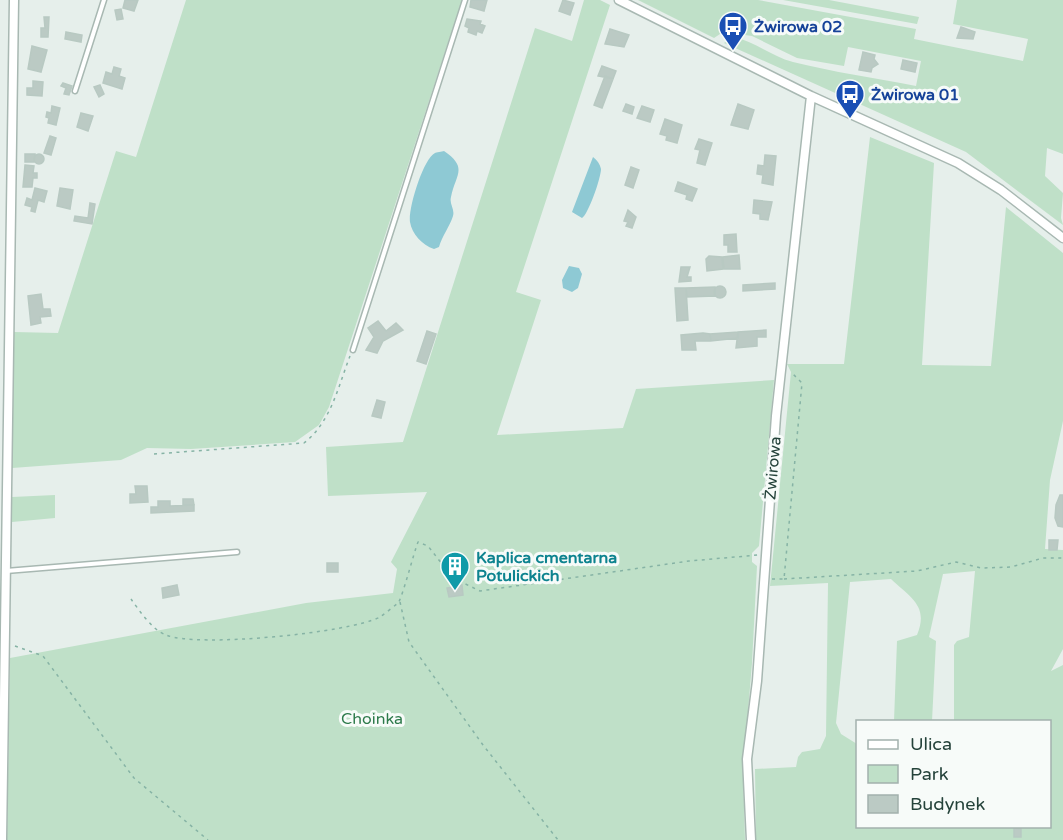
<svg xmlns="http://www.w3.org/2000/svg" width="1063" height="840" viewBox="0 0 1063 840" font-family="'Varela Round',sans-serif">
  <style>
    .green { fill: #bfe0c8; fill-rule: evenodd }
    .water { fill: #8ec9d4 }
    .building { fill: #bbcac4; stroke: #b8c9c2; stroke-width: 1.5 }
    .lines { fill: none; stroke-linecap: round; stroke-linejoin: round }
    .lane-casing { stroke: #a8b8b2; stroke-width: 7 }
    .street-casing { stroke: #a8b8b2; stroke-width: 11 }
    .path { stroke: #86b3a5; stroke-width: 1.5; stroke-dasharray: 3 4.5; stroke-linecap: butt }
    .lane { stroke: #fff; stroke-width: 4 }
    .street { stroke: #fff; stroke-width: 8 }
    .labels { text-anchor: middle; stroke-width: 6; stroke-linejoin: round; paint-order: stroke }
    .transit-label { font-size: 16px; font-weight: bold; fill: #164399; stroke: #f7fbf9; text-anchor: start }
    .street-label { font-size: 16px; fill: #24423a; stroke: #f7fbf9 }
    .culture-label { font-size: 16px; font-weight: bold; fill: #0d838f; stroke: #f7fbf9; text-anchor: start }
    .park-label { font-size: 16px; fill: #2d7a4b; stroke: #f7fbf9 }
  </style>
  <rect width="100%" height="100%" fill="#e6efeb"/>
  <path class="green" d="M186 0H462L329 407 319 425 295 442 191 449 147 448 121 460 12 468 14 332 58 333 116 151 136 157Z
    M584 0H600L610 5 516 292 541 300 497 435 623 428 636 389 774 380 759 546 752 553V562L757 566 752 663 743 772 745 840H7L10 658 306 603 393 593 397 569 391 562 427 492 328 496 326 447 403 442 535 28 572 41Z
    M638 0H758L916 29 914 39 1023 61 1028 39 953 24 957 0H1063V154L1047 148 1045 176 1063 193 1061 218 1063 225 966 152 724 43 733 37C754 41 771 56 793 62 833 72 875 78 916 86L921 61 848 47 844 66 797 58 752 36 723 32 714 38Z
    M783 0H829L919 17 917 24Z
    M870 137 934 163 922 365 991 366 1006 207 1063 253V421L1050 480 1045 549 1063 550V649L1051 671 1063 665V840H756L755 769 796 767 798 757 802 752 820 749 826 736 828 583 770 586 791 372 787 364H844ZM975 571 969 637 957 641 954 645V721L1050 722V826H858L857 744 841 734 836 723 850 582 891 579C911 598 929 606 917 635L897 641 894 721H932L936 641 929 637 943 574Z
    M55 495V518L12 522V497Z"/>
  <path class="water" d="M444 151C469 168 455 175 451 197 449 204 455 209 453 216 450 226 442 236 439 247L434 249C422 245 412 234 410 222 408 209 423 159 435 153 436 152 442 152 444 151Z
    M593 157C597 160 600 164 601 169 601 178 588 215 582 218L572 212Z
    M569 266 579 268 582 274 578 288 572 292 563 288 562 280Z"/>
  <path class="building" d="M125 0H138L134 11 123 8Z
    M471 0H487L484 11 470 7Z
    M563 0 574 3 570 15 559 11Z
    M121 9 123 19 117 20 115 10Z
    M44 17H49L48 37H41V28H45Z
    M467 19 481 21 480 24 485 26 482 33 477 31 476 35 468 32 469 28 465 26Z
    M961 27 975 32 973 39 957 38Z
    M610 29 629 35 624 47 605 44Z
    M66 32 82 35 81 42 65 39Z
    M32 46 47 50 41 72 28 69Z
    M863 52 875 55 874 59 878 64 872 68 871 72 859 70Z
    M903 60 917 63 915 72 901 69Z
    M602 66 616 71 613 79 598 76Z
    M114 67 121 69 119 76 125 78 122 89 103 83 106 72 112 74Z
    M605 76 613 79 602 108 594 105Z
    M33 81 43 82 42 96 27 95V88H33Z
    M63 83 72 86 69 95 64 94 66 88 61 86Z
    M100 85 104 94 99 97 94 87Z
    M626 104 634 107 632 114 623 111Z
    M738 104 754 110 748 129 731 125Z
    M52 106 60 108 56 125 48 123 49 118 46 117 47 112 51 113Z
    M642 106 654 110 650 122 637 118Z
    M81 113 93 116 88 131 77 127Z
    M665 119 682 125 677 143 666 140 667 136 660 134Z
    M50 136 56 138 51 155 44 153Z
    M699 139 712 143 705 165 697 163 700 150 695 149Z
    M34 159a5 5 0 1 1 10 0a5 5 0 1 1-10 0Z
    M25 154H35L34 162H25Z
    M765 155 776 156 773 185 762 183 763 175 757 174 758 165 764 166Z
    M25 165 34 166 33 173H37V178H33L32 187H23Z
    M631 167 639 170 633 188 625 185Z
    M678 182 697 189 692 201 686 199 687 195 675 191Z
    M35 188 47 191 44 202 38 200 35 212 31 211 32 207 25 205 27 198 32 200Z
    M60 188 73 190 70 209 57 206Z
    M754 200 772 202 768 220 760 219V214L753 213Z
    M90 203 95 204 92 224 74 221 75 216 88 218Z
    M628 210 636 217 632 228 626 226 628 222 624 221Z
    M736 234 737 252H728V245H724V235Z
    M739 255 740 269H724L723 257Z
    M709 256 722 257 723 269 707 271 706 259Z
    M681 267H690L687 277H691V281L679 282Z
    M775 283V289L743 291V285Z
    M714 292a6 6 0 1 1 12 0a6 6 0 1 1-12 0Z
    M715 287V296L687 297 686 288Z
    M675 288H686L688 320 677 321Z
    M41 294 43 309H50L51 316 40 317 41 323 31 325 28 296Z
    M378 321 386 331 396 323 403 330 383 341 377 353 366 350 374 337 368 328Z
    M766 330V337H757V346L736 348 738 332Z
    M427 331 436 334 426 364 417 361Z
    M738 332V338L711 341 710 334Z
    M703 333 710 334 711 341H695L696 350H682L681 335Z
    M377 400 385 402 381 418 372 416Z
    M135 486H147L148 502 130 503V494H136Z
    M1060 495H1063V527L1058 526 1055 518 1056 505Z
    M183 499H193L194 505H183Z
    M158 501H170V506L194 505V511L151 513V507H158Z
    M1049 540H1058L1057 550H1049Z
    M327 563H338V572H327Z
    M177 585 179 595 163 598 162 588Z
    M462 585 463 595 449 597 447 588Z
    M1014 828 1021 829V837H1014Z"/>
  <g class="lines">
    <g class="lane-casing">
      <path id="lane" d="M75 91 104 0
        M353 350 465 0
        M6 571 237 552"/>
    </g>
    <g class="street-casing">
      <path id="street" d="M619 0 811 96 958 163 1001 190 1063 238
        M2 840 14 0
        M751 840 747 759 757 681 776 416 811 96"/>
    </g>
    <path class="path" d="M154 454 304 443C331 422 338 387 350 356
      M772 579H784L802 383 791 372
      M784 579 917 571 956 562 981 568 1011 567 1043 558H1063
      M131 599C139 610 152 630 166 635 197 648 349 633 380 617 386 613 393 607 398 603 402 599 414 552 418 542L428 546 453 578 480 591 689 561 758 555
      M400 602 409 642 483 745 558 840
      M15 646 43 656 134 778 208 840"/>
    <use href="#lane" class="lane"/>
    <use href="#street" class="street"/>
  </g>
  <defs>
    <g id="bus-pin" transform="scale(1.5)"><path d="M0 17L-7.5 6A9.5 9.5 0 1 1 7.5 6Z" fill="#1a4fb4" stroke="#f7fbf9"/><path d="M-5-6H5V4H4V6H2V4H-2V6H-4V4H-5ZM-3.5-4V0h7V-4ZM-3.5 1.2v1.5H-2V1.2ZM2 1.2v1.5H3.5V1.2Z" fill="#fff"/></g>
    <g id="building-pin" transform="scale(1.5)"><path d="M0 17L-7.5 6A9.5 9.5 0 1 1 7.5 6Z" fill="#0f9aa8" stroke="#f7fbf9"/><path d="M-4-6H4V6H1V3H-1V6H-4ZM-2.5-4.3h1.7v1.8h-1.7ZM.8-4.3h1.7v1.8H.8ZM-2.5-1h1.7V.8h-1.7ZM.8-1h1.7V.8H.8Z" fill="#fff"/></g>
  </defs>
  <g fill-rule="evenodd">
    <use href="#bus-pin" x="733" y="26"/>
    <use href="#bus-pin" x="850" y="94"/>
    <use href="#building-pin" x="455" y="566"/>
  </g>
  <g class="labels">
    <g class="transit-label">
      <text x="754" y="32">Żwirowa 02</text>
      <text x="871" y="100">Żwirowa 01</text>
    </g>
    <g class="street-label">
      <text transform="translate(772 468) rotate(-85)" y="6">Żwirowa</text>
    </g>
    <g class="culture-label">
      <text x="476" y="563">Kaplica cmentarna<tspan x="476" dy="18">Potulickich</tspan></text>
    </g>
    <g class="park-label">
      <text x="372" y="724">Choinka</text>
    </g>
  </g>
  <rect x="856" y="720" width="195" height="108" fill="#f7fbf9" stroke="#a3b1ad" stroke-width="1.5"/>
  <rect x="868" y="740" width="30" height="9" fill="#ffffff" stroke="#a3b1ad" stroke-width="1.5"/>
  <text x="910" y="750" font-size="18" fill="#24423a">Ulica</text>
  <rect x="868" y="765" width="30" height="18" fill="#bfe0c8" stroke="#a3b1ad" stroke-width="1.5"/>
  <text x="910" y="780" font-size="18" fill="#24423a">Park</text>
  <rect x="868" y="795" width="30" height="18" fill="#bbcac4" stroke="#a3b1ad" stroke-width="1.5"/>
  <text x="910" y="810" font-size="18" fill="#24423a">Budynek</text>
</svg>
